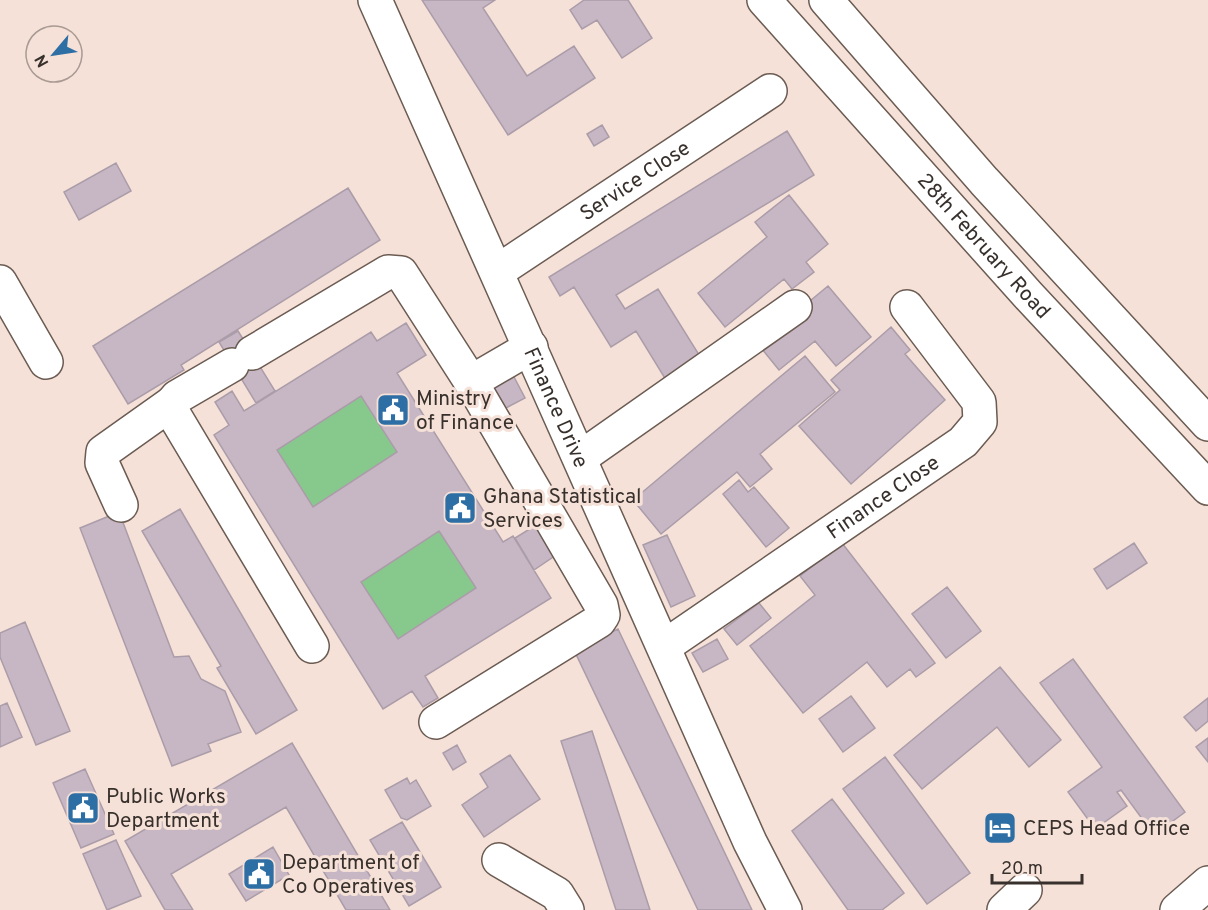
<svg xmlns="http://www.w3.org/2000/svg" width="1208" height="910" viewBox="0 0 1208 910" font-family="Overpass,sans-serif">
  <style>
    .green { fill: #87c98c }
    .building { fill: #c7b7c4; stroke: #ab9ca9; stroke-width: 1.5; fill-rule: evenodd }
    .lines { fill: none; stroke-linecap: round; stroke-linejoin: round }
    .minor-casing { stroke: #6b5b52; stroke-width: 36 }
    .major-casing { stroke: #6b5b52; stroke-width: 36 }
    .minor { stroke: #fff; stroke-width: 33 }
    .major { stroke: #fff; stroke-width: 33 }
    .labels { text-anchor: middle; stroke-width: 6; stroke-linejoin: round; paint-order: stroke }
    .street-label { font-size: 21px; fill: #37302c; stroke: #f5e1d7 }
    .poi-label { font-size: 21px; fill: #37302c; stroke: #f5e1d7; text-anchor: start }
  </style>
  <rect width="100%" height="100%" fill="#f5e1d7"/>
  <path class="green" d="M361 396 397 452 313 507 277 450Z
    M439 531 476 588 398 639 361 582Z"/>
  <path class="building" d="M422 0H495L483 8 527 76 574 46 595 78 508 135Z
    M584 0H628L652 38 622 58 597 20 582 29 570 10Z
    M602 125 609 137 594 146 587 134Z
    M787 131 814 175 616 295 625 309 658 289 701 358 666 380 636 331 611 347 574 287 560 296 549 277Z
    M116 163 131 191 79 220 64 192Z
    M348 188 380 240 181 365 184 370 128 404 93 346Z
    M789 195 828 244 806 262 814 272 792 289 784 279 725 327 698 293 767 237 755 222Z
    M828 286 871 337 836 366 815 341 779 370 758 344Z
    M406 323 426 355 397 373 503 542 513 536 551 598 425 676 438 698 423 707 412 691 383 709 214 435 229 425 215 402 232 391 244 411 371 332 377 341ZM361 396 397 452 313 507 277 450ZM439 531 476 588 398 639 361 582Z
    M891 327 910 350 905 354 945 400 851 484 799 426 840 390 831 380Z
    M238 331 275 391 256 403 219 342Z
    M805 356 835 392 760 454 772 469 750 487 737 472 661 534 633 500Z
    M513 375 525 398 504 409 492 386Z
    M739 480 748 492 754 487 789 528 766 547 723 494Z
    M180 509 297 710 256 734 217 668 221 666 142 531Z
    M119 512 174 657 189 656 201 679 225 691 241 732 208 744 211 751 172 766 80 528Z
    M536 525 556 555 534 570 515 538Z
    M667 535 695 596 671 607 643 545Z
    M842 543 935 663 916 677 910 669 887 687 867 662 803 713 750 646 815 595 800 576Z
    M1134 543 1147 563 1107 589 1094 569Z
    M947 587 981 631 946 658 912 614Z
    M759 603 771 618 737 645 724 629Z
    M25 622 70 731 36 745 0 657V633Z
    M618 629 752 910H698L574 650Z
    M717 639 728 659 703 672 692 653Z
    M1073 659 1185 812 1154 835 1121 790 1117 792 1127 806 1095 829 1068 792 1102 767 1040 683Z
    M1000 667 1061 740 1029 767 997 727 922 789 894 755Z
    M851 696 875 728 843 752 819 719Z
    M1208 698V721L1196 731 1184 717Z
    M7 703 22 737 0 747V706Z
    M592 731 650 910H616L561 741Z
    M1208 738V762L1196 747Z
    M292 743 390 910H346L286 807 171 874 193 910H165L125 841Z
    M457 745 466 762 453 770 443 753Z
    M510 755 540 799 484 837 462 805 488 787 480 774Z
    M885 757 970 873 927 904 843 789Z
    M85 769 114 834 81 848 53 783Z
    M407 778 410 784 416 780 431 806 407 820 401 818 385 790Z
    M832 799 904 893 882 910H848L792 831Z
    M402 822 441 887 409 906 370 840Z
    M116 840 141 896 107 910 83 854Z
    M273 847 289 875 246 901 229 874Z"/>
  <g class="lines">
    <g class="minor-casing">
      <g id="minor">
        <path id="s1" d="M375 0 750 842 785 910"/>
        <path id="s2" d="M498 271 770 91"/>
        <path d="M0 282 46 362"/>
        <path d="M252 353 388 272 401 273 471 382"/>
        <path d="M232 365 177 397 172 403 173 413 312 646"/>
        <path d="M580 458 795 307"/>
        <path d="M121 505 102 463 103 452 172 403"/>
        <path id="s3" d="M665 646 963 442 980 422 979 402 907 307"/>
        <path d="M436 722 599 621 603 615 601 605 471 382 531 347"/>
        <path d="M499 860 557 894 567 910"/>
        <path d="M1004 910 1025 890"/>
      </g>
    </g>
    <g class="major-casing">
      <g id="major">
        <path id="s4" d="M764 0 1028 295 1208 488"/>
        <path d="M826 0 984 181 1208 424"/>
        <path d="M1177 910 1208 883"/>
      </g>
    </g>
    <use href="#minor" class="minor"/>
    <use href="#major" class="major"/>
  </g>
  <defs>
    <g id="civic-square" transform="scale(1.725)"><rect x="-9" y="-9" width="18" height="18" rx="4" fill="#2d6ea4" stroke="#f5e1d7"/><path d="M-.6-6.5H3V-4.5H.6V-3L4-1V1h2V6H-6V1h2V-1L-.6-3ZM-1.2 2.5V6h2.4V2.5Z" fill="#fff"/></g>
    <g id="hotel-square" transform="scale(1.725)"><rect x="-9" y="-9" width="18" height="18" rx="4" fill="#2d6ea4" stroke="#f5e1d7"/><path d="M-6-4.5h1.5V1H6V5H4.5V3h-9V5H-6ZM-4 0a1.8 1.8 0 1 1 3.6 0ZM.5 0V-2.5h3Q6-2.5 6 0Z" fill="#fff"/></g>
  </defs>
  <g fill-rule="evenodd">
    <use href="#civic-square" x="393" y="410"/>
    <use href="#civic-square" x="460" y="508"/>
    <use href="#civic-square" x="83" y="808"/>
    <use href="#hotel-square" x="1000" y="828"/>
    <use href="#civic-square" x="259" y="874"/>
  </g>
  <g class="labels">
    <g class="street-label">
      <text dy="7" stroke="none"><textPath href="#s2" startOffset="164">Service Close</textPath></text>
      <text dy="7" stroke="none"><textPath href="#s4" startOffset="330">28th February Road</textPath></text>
      <text dy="7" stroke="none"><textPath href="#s1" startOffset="446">Finance Drive</textPath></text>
      <text dy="7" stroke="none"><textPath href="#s3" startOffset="264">Finance Close</textPath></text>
    </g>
    <g class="poi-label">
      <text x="416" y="405">Ministry<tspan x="416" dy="24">of Finance</tspan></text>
      <text x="483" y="503">Ghana Statistical<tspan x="483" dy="24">Services</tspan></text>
      <text x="106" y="803">Public Works<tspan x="106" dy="24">Department</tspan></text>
      <text x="1023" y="835">CEPS Head Office</text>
      <text x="282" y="869">Department of<tspan x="282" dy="24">Co Operatives</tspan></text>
    </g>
  </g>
  <g transform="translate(54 54) rotate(241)"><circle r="28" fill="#f5e1d7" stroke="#a99a93" stroke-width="1.5"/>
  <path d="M0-4.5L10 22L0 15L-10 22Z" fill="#2d6ea4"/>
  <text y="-9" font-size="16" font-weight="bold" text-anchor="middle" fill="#37302c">N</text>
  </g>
  <path d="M992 874v9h90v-9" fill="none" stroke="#37302c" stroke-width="3"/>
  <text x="1001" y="874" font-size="18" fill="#37302c" stroke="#f5e1d7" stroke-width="4.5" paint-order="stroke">20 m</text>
</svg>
